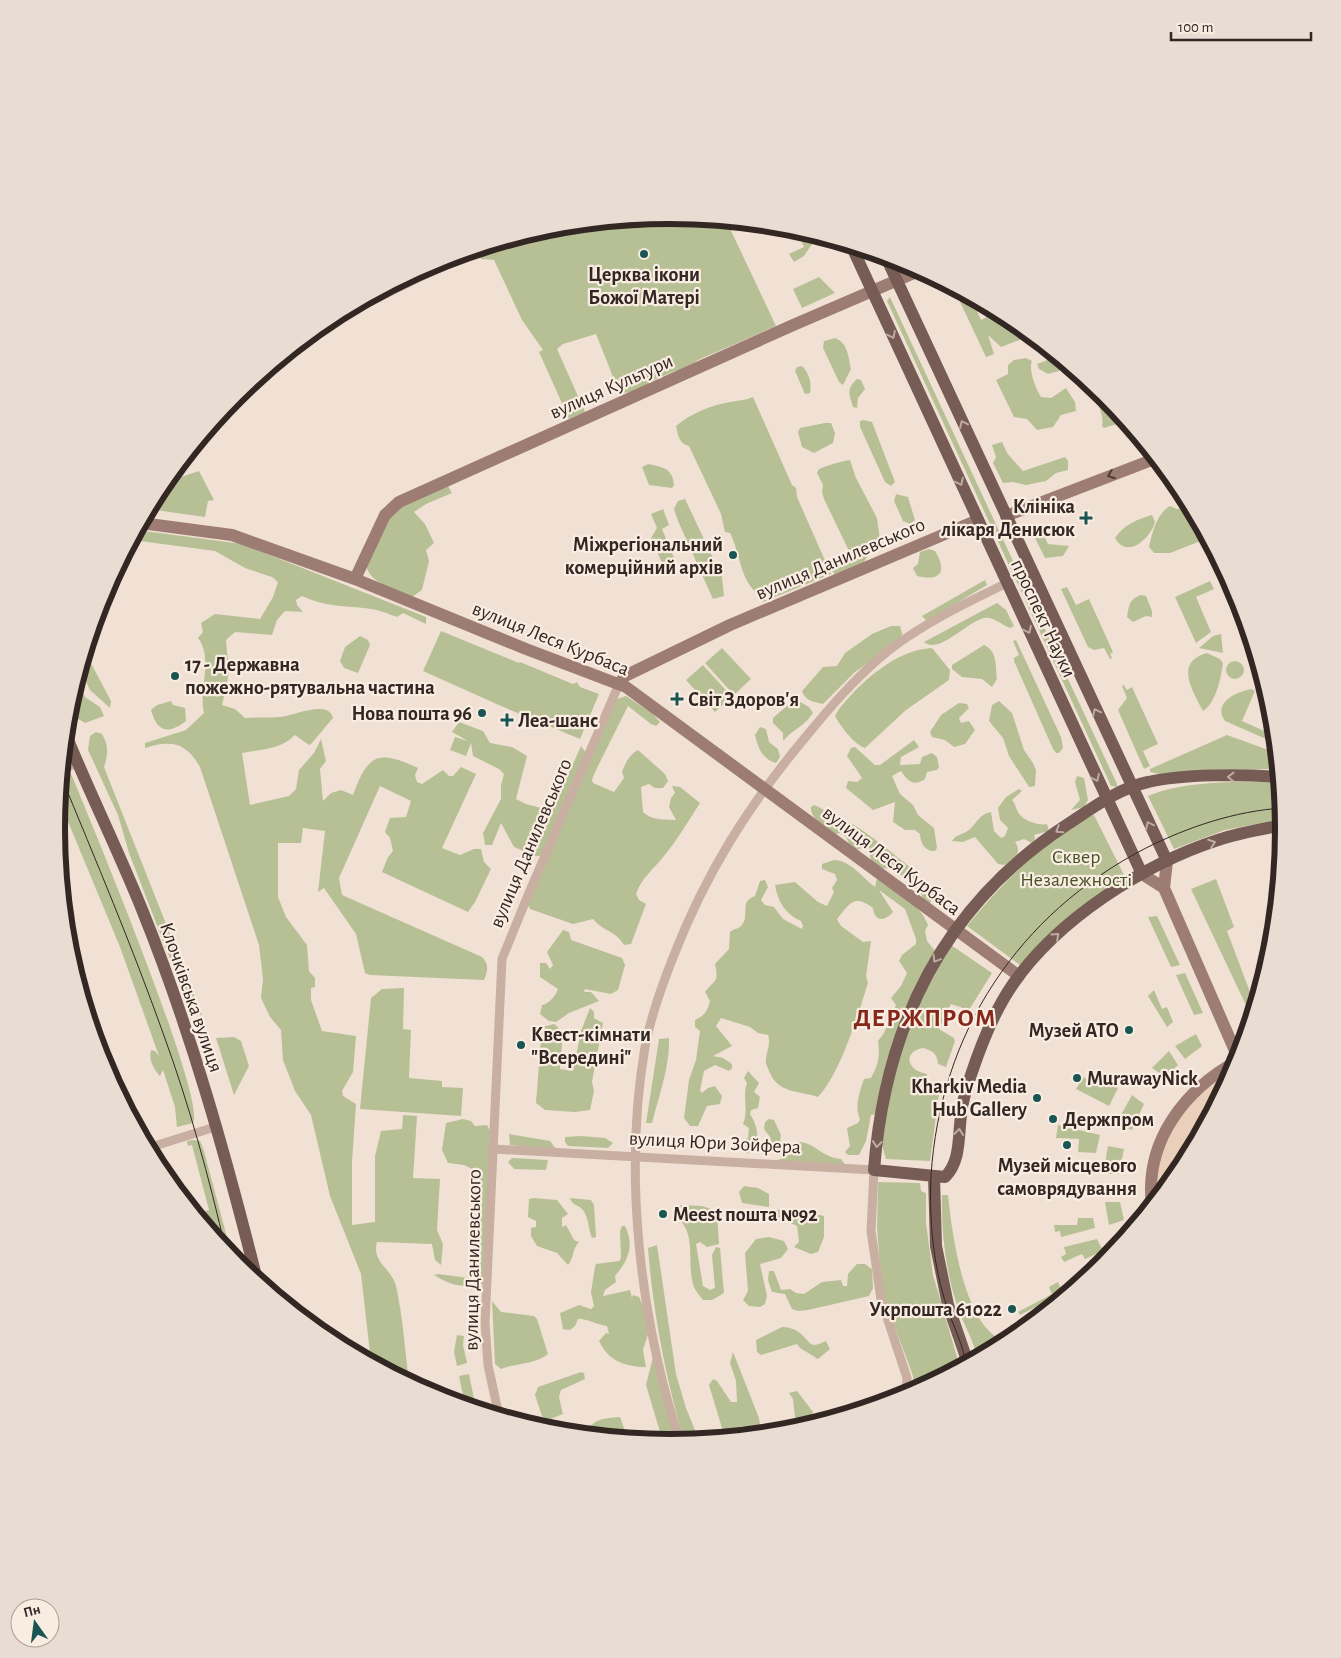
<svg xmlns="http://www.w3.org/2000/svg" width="1341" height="1658" viewBox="0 0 1341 1658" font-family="'Alegreya Sans',sans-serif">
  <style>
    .green { fill: #b7c095 }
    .plaza { fill: #ead0bb }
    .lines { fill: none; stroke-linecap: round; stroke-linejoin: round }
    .street { stroke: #c9afa1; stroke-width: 9 }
    .secondary { stroke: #9d7d73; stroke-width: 12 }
    .primary { stroke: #765c55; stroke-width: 12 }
    .tram { stroke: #332724; stroke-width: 1 }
    .oneway { stroke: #beaba2 }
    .oneway2 { stroke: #4e3c38 }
    .poi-dot { fill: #195653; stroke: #f9ece1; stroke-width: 2 }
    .labels { text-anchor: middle; stroke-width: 4.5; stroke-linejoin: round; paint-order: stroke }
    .poi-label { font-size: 20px; font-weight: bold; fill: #332724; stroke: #f9ece1; text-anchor: start }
    .street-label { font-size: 20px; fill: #332724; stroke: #f9ece1 }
    .park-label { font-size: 20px; fill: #485227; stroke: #f9ece1 }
    .district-label { font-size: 25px; font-weight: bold; letter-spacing: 1px; fill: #85271b; stroke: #f9ece1 }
    .rim { fill: none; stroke: #332724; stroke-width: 6 }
  </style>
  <rect width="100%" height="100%" fill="#f1e1d5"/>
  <path class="green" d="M671 215 726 220 776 326 698 360 686 371H675L649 382V384L638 391 623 393 613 377 596 334 563 344 557 349 585 412 569 419 539 352 543 350 522 320 494 260 481 259 480 257 482 253 497 247 496 243 551 227Z
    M798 234H809L812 244 804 256 794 262 789 254 804 247Z
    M819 277 835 293 802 308 793 289Z
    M953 287 970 296 981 320 985 318 993 308 1012 318 1032 335 1001 347 988 335 994 354 986 357Z
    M890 297 1117 784V787L1111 786 887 301Z
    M835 338C848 343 848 356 851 369L843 385 839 382 823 348 824 341Z
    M1026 358 1032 361C1028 370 1036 389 1041 397L1051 398 1066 388 1075 402 1076 411 1061 415 1053 427 1037 430 1027 419 1014 417 996 380 1008 374V365L1014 360Z
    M1053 358 1060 361 1059 371 1048 374 1039 369 1037 364Z
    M802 366C809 373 812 383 810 393L805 394 795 371 797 367Z
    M857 379 861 380 865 389 858 398 857 408 853 407C849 394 846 389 857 379Z
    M1096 387 1104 394 1106 402 1115 406 1121 414 1120 423 1104 428 1102 426C1105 412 1093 400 1096 387Z
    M753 397 792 485 796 488 797 497 831 574 763 602C759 594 752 590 747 581 739 565 738 549 730 533L725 532 721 514 689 446C679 444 678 435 676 426 690 414 711 405 730 402 739 400 744 401 753 397Z
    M864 420 872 422 895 482 891 486 885 482 860 427V421Z
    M825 423H831L835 433 833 443 814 453 802 447 798 432 800 428Z
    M1002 442 1007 453 1023 471 1065 457 1068 461V470L1056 473 1046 481 1026 485 1013 482 1003 483 993 463 996 457 992 445Z
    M850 460 856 478 877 518 881 548 871 551 862 565 836 577 832 570 849 560 850 553 824 499 822 492 823 485 817 473 819 469C829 465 838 462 850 460Z
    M648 464C662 467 673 468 674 485L672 488 649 485 642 467Z
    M173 471 178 478 199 471 214 500 208 501 205 517 148 509 155 497 161 494 160 488Z
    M448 486 452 493 426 504 414 512 425 524 434 543 426 550 429 561 422 590 412 597C396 590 367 583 366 563L391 512Z
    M896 494 908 497 915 520 910 524 903 521 894 501Z
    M685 499 722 577 724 596 713 599 678 521 674 509 678 501Z
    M1188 500 1208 538 1170 553H1154L1149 547C1152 533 1157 513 1170 506L1177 509 1183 508Z
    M663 509 669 525 662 529 677 565 665 570 651 538 657 528 651 514Z
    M1152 515 1155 522C1151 538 1127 560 1115 538 1123 525 1138 519 1152 515Z
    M1040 528 1048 544 1069 546 1063 556 1045 558 1034 536 1037 529Z
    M137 530 242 544 426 617V624L403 613 397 617C389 614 379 610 371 609 344 605 328 608 302 596L296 600 297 605 303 612 285 611 277 620 272 635 235 632 226 640 229 673 222 705 235 709 245 718C257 717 268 718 280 717 293 716 329 699 333 718L311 744 309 745 295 735C280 750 262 749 242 753L250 805 289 796 296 789 299 770 314 753 321 739 326 761 320 769 323 801 331 793 341 790 353 795C368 753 379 750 418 768L415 775 417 782 422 784 443 770 449 776H453L461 767 476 774 442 848 460 855 474 849H481L484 862 491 869 475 902 468 912 382 872 388 857 393 851 390 838 385 832 390 818 406 817 411 801 380 786 339 878 342 895 482 957C489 964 488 971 484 980L370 975 365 973 356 934 324 888 318 892 325 831 303 828 301 843H278V897L286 917 307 945 309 971 315 978V987L311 988V1000L322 1031 356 1036 353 1072 342 1091 343 1096 356 1104 352 1162V1225L375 1222V1156L381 1131 402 1129 403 1115 417 1116 413 1178 440 1179 437 1230 443 1244 441 1265 435 1260 432 1244 377 1242C371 1262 392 1269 396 1286 403 1317 405 1351 409 1382L371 1362 361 1274 330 1196 311 1115 295 1091 283 1060 281 1030 270 1017 261 998 263 979 259 945 200 767C186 742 171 740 145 748V743L186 730 204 713C198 689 214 659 198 638L203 632 201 623 215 614 260 619 273 597 278 582 272 577 245 568 215 551 132 540Z
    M929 549 935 551C948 572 940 582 917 576L913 568 918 564 920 552Z
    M985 580 987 585 927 621 922 616Z
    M1210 581 1214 589 1196 597 1211 632 1196 643 1175 597Z
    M1067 587 1076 605 1089 599 1113 652 1110 654 1112 658 1110 659 1104 648 1094 650 1088 647 1061 589Z
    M1141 595 1146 596 1152 611V617L1146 616 1133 622 1127 617C1129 606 1129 599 1141 595Z
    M997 603 1006 610 1014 626 1010 628C1002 625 993 616 984 618 968 621 939 655 924 642Z
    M891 626H900L902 633 901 641 855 672 823 704C814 702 805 701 802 691L823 667 837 666 845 653 872 634Z
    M441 631 519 663 520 662 573 684 577 682 580 687 599 694 580 739 501 706 511 682 501 706 423 671Z
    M1221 634 1223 653 1199 648 1213 636Z
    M360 636 368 640 370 645 358 673 344 668 340 661 345 647Z
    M1016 640 1061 737 1063 748 1059 753H1056L1053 749 1014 661V658L1019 655 1013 641Z
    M984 645C998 652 995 664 997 679L992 687 982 679 962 677 952 669V665Z
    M722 648 751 679 734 695 705 663Z
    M932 648 950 670 949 680 906 710 865 748C855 745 840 726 835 716L839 709C861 682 895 650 932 648Z
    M85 652 111 701 110 708 90 690 80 669Z
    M1207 653 1220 659 1223 663C1221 678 1216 703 1203 711 1192 690 1174 662 1207 653Z
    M1226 670a9 9 0 1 1 18 0a9 9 0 1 1-18 0Z
    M703 665 732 697 715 712 686 680Z
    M77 679 85 697 100 707 104 716 85 723 73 716 69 706Z
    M1124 685 1127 690 1132 687 1158 744 1143 751 1150 766 1144 769 1118 710 1127 698 1122 686Z
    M1251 689 1255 691 1242 721 1271 734 1266 739 1225 721C1212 703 1236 692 1251 689Z
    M626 696 652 713 660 722 656 726 651 724 628 706 595 772 592 780 593 783 614 792 624 778 622 772C625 763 630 754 638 750L665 774 668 781 663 788H655L649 784 641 787 643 812C653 821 663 819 676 820L669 807 671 798 675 793 672 786 680 787 700 803C688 822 677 840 664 856 653 870 642 877 636 894L639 900 646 904 631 944 624 945C614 929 605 933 593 919L573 924 530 909 528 904 617 699Z
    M795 699 809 707 813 713C805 726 792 730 783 741V733L773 723V718Z
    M171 701 173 705 185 708 186 721C168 735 157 732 151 710L157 705Z
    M999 701 1012 713 1024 750 1033 763 1036 770 1035 786 1029 787 1009 756 1003 738 989 721 992 705Z
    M959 703 967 704 969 708 959 718 961 723 969 721 975 730 965 744 954 747 945 740 932 737 930 732 941 715Z
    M459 722 483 731 490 743 512 747 527 756 516 799 526 804 552 811 581 746 586 753 544 856H535L514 847 501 823 492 845H485L483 833 501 799V785L504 774 499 769 473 756 471 743 466 756 450 750 455 737 468 741 452 732Z
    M760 727 766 729 769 742 778 749 780 757 776 763C762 759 758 748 755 735Z
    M96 732 102 734C109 746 108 754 104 767L202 1015 195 1012 179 982 129 853 118 815 88 750 90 736Z
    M1227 735 1277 753 1279 769 1203 770 1160 774 1150 772V769Z
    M914 740 919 747 901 757 900 765 920 764 922 757 932 753 937 757 939 767 937 770 927 772 925 779C913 787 908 781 901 771L892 776 900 794 913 805 918 815 934 828 937 848 935 851C925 852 920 842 920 834L915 830H905L893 822 895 802 873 810 846 788 848 781 857 782 862 778 847 756 851 748 855 747 875 765H880Z
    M62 769 68 771 72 776C89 817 207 1100 193 1123L177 1127 175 1107 163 1070 160 1076C154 1069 148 1060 151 1050L155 1051 159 1056 120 947 59 800Z
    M1077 776 1084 778 1088 800 1084 807 1071 810 1080 800 1075 782Z
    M1274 781 1280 782 1284 819 1225 830 1174 849 1148 796C1188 780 1232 783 1274 781Z
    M1019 789 1022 791 1012 800C1016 804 1016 811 1020 815 1025 821 1040 826 1047 824L1049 831 1034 835 1035 839 1032 843 1024 839 1015 842C1023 853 1014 858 1005 865L998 864 975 837 963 842 952 841C956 834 963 835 969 830 977 823 979 814 991 812L994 831 1001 838 1005 836 1008 828 1000 820 998 808 1006 797Z
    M814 805C821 807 825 812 831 814 862 825 888 851 914 870L918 879 934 894 929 906 922 898V895C919 891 900 873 896 871 888 867 880 871 874 864 869 859 870 852 868 845L857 850 851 848 846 837 841 833 836 834C827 827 810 820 811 807Z
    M1094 815 1125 877 1044 940 1020 965 967 926C993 893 1054 828 1094 815Z
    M834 860C850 860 863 878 875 887L877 878C895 891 920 903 928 925L925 931 927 941 936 952 906 1027 951 945 992 973 969 1010 951 1004 939 1029 954 1038 955 1041 946 1067 938 1064C937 1053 933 1051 923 1048 902 1052 907 1071 927 1074L923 1089 939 1094 930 1161 886 1159 882 1145V1113L871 1115 866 1141 859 1155H848L845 1152 850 1146 847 1128 858 1123 860 1119C854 1107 860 1091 864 1079L871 1078C879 1063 880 1056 878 1041L884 1033 896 1005 891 998 901 986 907 973 899 961 902 955 916 944V939L905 909 879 890 893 912C885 921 875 923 873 908 854 894 850 903 837 919L841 926 863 942 871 941 866 976 868 983C858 1015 840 1074 818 1097 797 1090 778 1094 769 1071 767 1065 765 1065 766 1058 767 1050 771 1044 768 1035L758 1033 750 1027 721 1018 716 1026 732 1046 713 1056 723 1058 732 1064V1068L729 1071 715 1065 704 1071 700 1090 702 1093 708 1088 715 1086 722 1096 720 1104 707 1106 698 1126H690L684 1118 689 1080 696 1060 700 1031 695 1027V1020C705 1015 707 1012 710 1001L705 992C715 979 719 983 715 964L729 949 730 932C733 929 738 929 741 926 751 916 738 902 755 896L760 881 765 880 768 887 761 900 765 905 774 907 783 919 802 929 803 926 801 921C785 914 778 902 775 885L795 882 818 902 827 906 834 892 832 888 837 880 835 874 822 869V864Z
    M1216 879 1234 927 1227 931 1250 992 1260 990 1252 1018 1191 889Z
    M1157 916 1180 965 1171 967 1148 917Z
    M563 930 569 932 571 940 622 958 625 965 618 990 611 994 585 989 584 992H591L599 1001 569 1013 556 1022 549 1021 540 1014 542 1005C549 1004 556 995 558 989L540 977V963H546L550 969 553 965 547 952Z
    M1185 973 1203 1013 1194 1015 1176 975Z
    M404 988 403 1029 411 1030 409 1078 442 1081V1087L463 1088 461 1116 360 1109 371 998 382 989Z
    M1154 990 1162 1009 1167 1007 1173 1022 1167 1027 1148 996Z
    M590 1008 594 1012V1018L603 1023 592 1082 594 1091 590 1110 575 1112 545 1110 536 1103 542 1027 554 1024C567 1032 560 1056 560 1069L573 1071 581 1031Z
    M1196 1034 1202 1046 1185 1059 1175 1046Z
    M234 1037 241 1041 249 1066 234 1095 216 1038Z
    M669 1038C670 1067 659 1095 652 1123H646L659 1039Z
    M1169 1051 1178 1065 1165 1077 1152 1068Z
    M748 1071 759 1083 754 1092 760 1097 758 1108 751 1110 750 1114C757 1124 763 1145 748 1153L744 1152 742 1146 744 1140 748 1138 749 1128 743 1124C749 1110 742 1097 747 1083L744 1078Z
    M1083 1077 1095 1083 1098 1077 1118 1088 1109 1106 1076 1089Z
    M1132 1095 1144 1104 1132 1130 1116 1124Z
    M463 1119 471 1121 475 1126 487 1125 490 1131 485 1283C466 1289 451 1286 434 1275L438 1274 469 1278 474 1270 478 1172 464 1165 448 1163 442 1150 446 1123Z
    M769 1119 774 1120 781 1135 780 1140 783 1146 781 1147 772 1143 770 1137 764 1129 765 1122Z
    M1058 1125 1100 1135 1096 1153 1078 1152 1079 1139 1056 1138Z
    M509 1134 550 1141 557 1150 510 1145Z
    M581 1136 605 1138 613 1143 608 1148 568 1146 565 1142V1137Z
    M194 1140 200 1141 204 1151 233 1260 195 1214 209 1210 192 1145 188 1146 187 1141Z
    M799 1142C814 1142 821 1157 841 1159L846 1166 780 1162 778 1160 794 1153V1146Z
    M1108 1146 1124 1149 1119 1174H1103Z
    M512 1158 548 1160 546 1170 514 1169 508 1162Z
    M878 1182 920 1183 921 1191 926 1193V1223L933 1275 957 1357 959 1368 915 1392 913 1376 882 1292 877 1228Z
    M744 1186 758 1188 769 1194V1207L742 1203 739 1192Z
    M942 1195H948C952 1232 964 1333 1008 1342L977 1358C974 1341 965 1327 959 1311 946 1274 941 1234 942 1195Z
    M534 1198 557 1200 568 1214 562 1218V1227L566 1225 574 1240 579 1242C572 1249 574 1259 568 1265L557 1253 537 1246 531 1236V1228L536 1227V1221L528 1217 529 1199Z
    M570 1198 591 1200 594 1205 596 1237 592 1238C588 1229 589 1215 581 1208 576 1204 572 1205 570 1198Z
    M1105 1202H1120L1124 1220 1109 1225Z
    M678 1205 702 1206 717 1211 719 1244 707 1247 700 1242 696 1244 703 1286 710 1290 715 1288 712 1255 716 1247 720 1248 724 1293 712 1300H703C700 1296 696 1292 694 1287 686 1265 697 1237 679 1219Z
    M791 1209 824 1216V1237L818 1252 811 1254 794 1247 799 1242 797 1226 779 1218 775 1214 777 1210Z
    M1078 1218H1093L1095 1228 1061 1237 1060 1231 1055 1232 1054 1225H1077Z
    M622 1226H625C635 1246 628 1261 615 1276L616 1282 605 1290 603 1296 630 1290 632 1298 633 1295 639 1297 645 1310 649 1331 643 1350 646 1367C626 1367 608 1361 599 1341L606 1333 609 1334 607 1326C598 1325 586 1318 578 1319L575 1326 570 1330 563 1329 560 1313 579 1305 591 1309 594 1306 591 1292 595 1267 596 1264 619 1261 621 1258 620 1231Z
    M769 1237 784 1241 788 1249 781 1258 760 1264 767 1296 765 1304 760 1307 749 1306 743 1300 748 1291 745 1253 756 1239Z
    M1097 1239 1103 1251 1085 1259 1082 1254 1064 1262 1061 1257 1066 1254 1064 1247Z
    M657 1245 676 1374 686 1408 699 1440 684 1442C666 1378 653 1314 648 1248Z
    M857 1264H865L872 1269 873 1288 869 1296 808 1310 798 1311 792 1309 785 1294 772 1292 768 1280 769 1271H774L781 1290 790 1289 796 1293 804 1294 822 1282 841 1280 843 1286H847L848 1274Z
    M1058 1282 1063 1293 1020 1315 1018 1312 1052 1294 1049 1287Z
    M492 1301 501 1312 534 1316 537 1319 548 1354C537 1364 516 1363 501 1369L495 1364Z
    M782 1327C803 1327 807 1345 814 1345 818 1345 823 1342 826 1341L830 1349 818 1359 800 1348 797 1344 761 1355 757 1352 756 1340Z
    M457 1335 464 1336 463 1345 467 1363 457 1366 454 1352Z
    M733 1352 759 1418 761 1431 756 1434 746 1427 741 1426V1434L725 1438 709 1385 713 1379 717 1381 731 1402H737L736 1381 730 1363Z
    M654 1353 678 1442H663L646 1385Z
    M581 1372 584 1373 585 1379 561 1390 559 1397 563 1414 548 1420 542 1416 535 1395 538 1387Z
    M469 1374 475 1404 465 1405 459 1376Z
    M797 1391 813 1412 810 1420 814 1424 806 1427 795 1417 793 1399 789 1393Z
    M620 1417 628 1439 582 1434C598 1419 596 1419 620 1417Z"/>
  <path class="plaza" d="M1238 1064 1181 1170 1152 1206 1151 1190 1172 1117Z"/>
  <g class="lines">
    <path class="street" d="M319 327 440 267 455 255
      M62 769 77 763
      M148 1148 215 1127
      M494 1149 874 1170 871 1231 881 1299 907 1378 906 1391 900 1398
      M499 1416 488 1365 485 1323 502 959 526 900 619 684
      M680 1442C640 1319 623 1175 645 1047 651 1015 662 985 674 955 706 873 748 806 804 739 830 707 856 677 888 651 924 623 966 603 1007 583"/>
    <path class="secondary" d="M1006 516 1157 458
      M141 523 232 535 355 579 526 649 626 687 1019 976
      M355 579 385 515 399 502 791 326 921 270
      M619 684 625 676 730 625 978 520
      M1167 861 1164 888 1239 1060
      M1142 874 1164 888
      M1152 1206C1144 1141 1185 1089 1239 1060"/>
    <path class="primary" d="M851 245 1142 874
      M885 255 1167 861
      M66 735C90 794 119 852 143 912 191 1031 226 1156 257 1280
      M1280 777C1244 774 1182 774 1148 782 1119 788 1092 808 1068 824 944 905 885 1026 874 1170L945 1177C961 1161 958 1137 961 1116 962 1102 967 1086 972 1072 982 1042 995 1010 1013 984 1058 919 1144 864 1218 840 1239 833 1262 829 1284 825
      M934 1176 936 1246 948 1305 968 1363"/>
    <path class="tram" d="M61 776C96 861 132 946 163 1033 189 1104 209 1177 226 1251
      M966 1364C963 1344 953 1326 947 1307 933 1266 929 1219 931 1176 940 1033 1018 914 1146 848 1188 827 1235 811 1283 808"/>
  </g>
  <defs><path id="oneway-chevron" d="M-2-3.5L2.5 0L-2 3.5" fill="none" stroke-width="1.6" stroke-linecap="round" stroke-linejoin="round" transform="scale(1.25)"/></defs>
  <g class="oneway">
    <use href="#oneway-chevron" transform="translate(892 335) rotate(65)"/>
    <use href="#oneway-chevron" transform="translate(963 424) rotate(-115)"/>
    <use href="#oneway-chevron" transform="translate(960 482) rotate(65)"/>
    <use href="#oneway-chevron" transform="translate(1028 630) rotate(65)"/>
    <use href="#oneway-chevron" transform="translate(1096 712) rotate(-115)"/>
    <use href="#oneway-chevron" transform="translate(1231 777) rotate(180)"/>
    <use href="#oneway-chevron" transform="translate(1096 778) rotate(65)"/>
    <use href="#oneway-chevron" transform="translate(1149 825) rotate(-116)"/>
    <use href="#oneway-chevron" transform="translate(1059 830) rotate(147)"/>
    <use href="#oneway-chevron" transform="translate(1212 843) rotate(-20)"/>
    <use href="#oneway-chevron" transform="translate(1056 936) rotate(-42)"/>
    <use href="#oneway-chevron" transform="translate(936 959) rotate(121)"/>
    <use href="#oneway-chevron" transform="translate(959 1132) rotate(-84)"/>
    <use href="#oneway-chevron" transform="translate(877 1144) rotate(96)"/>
  </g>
  <use class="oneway2" href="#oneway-chevron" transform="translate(1111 475) rotate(159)"/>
  <g class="poi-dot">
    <circle cx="644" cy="254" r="5"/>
    <path d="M1083.5 510.5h5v5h5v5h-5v5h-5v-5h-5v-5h5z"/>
    <circle cx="733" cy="555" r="5"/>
    <circle cx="175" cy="676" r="5"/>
    <path d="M674.5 691.5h5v5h5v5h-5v5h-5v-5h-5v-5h5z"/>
    <circle cx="482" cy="713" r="5"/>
    <path d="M504.5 712.5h5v5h5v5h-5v5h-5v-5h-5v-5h5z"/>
    <circle cx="1129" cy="1030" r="5"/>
    <circle cx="521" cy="1045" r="5"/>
    <circle cx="1077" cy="1078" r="5"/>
    <circle cx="1037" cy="1098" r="5"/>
    <circle cx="1053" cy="1119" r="5"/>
    <circle cx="1067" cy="1145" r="5"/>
    <circle cx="663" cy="1214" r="5"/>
    <circle cx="1012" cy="1309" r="5"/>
  </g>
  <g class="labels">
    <g class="poi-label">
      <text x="644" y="281" text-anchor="middle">Церква ікони<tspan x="644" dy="23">Божої Матері</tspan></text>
      <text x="1075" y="513" text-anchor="end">Клініка<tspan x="1075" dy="23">лікаря Денисюк</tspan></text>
      <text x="723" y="551" text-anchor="end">Міжрегіональний<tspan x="723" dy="23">комерційний архів</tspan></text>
      <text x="185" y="671">17 - Державна<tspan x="185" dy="23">пожежно-рятувальна частина</tspan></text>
      <text x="688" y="706">Світ Здоров'я</text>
      <text x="472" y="720" text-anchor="end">Нова пошта 96</text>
      <text x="518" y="727">Леа-шанс</text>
      <text x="1119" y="1037" text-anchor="end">Музей АТО</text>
      <text x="531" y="1041">Квест-кімнати<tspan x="531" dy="23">"Всередині"</tspan></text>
      <text x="1087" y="1085">MurawayNick</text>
      <text x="1027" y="1093" text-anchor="end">Kharkiv Media<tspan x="1027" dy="23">Hub Gallery</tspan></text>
      <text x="1063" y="1126">Держпром</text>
      <text x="1067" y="1172" text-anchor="middle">Музей місцевого<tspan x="1067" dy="23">самоврядування</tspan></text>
      <text x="673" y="1221">Meest пошта №92</text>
      <text x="1002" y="1316" text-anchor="end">Укрпошта 61022</text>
    </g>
    <g class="street-label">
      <text transform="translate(611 386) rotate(-24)" y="7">вулиця Культури</text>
      <text transform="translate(840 558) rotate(-23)" y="7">вулиця Данилевського</text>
      <text transform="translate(1044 618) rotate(65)" y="7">проспект Науки</text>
      <text transform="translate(551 638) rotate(22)" y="7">вулиця Леся Курбаса</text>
      <text transform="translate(530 843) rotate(-67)" y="7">вулиця Данилевського</text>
      <text transform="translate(892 860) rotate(37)" y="7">вулиця Леся Курбаса</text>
      <text transform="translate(192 997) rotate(71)" y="7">Клочківська вулиця</text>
      <text transform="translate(715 1142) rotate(3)" y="7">вулиця Юри Зойфера</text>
      <text transform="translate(472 1260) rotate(-89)" y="7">вулиця Данилевського</text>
    </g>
    <g class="park-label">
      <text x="1076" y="863">Сквер<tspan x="1076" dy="23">Незалежності</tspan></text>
    </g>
    <g class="district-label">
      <text x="925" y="1026">ДЕРЖПРОМ</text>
    </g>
  </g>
  <path d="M0 0H1341V1658H0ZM65 829a605 605 0 1 1 1210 0a605 605 0 1 1-1210 0Z" fill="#e9dcd2" fill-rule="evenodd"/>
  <path class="rim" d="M65 829a605 605 0 1 1 1210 0a605 605 0 1 1-1210 0Z"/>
  <g transform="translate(35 1623) rotate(346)"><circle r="24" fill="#f9ece1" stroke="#aa9d95"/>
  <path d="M0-4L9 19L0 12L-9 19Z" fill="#195653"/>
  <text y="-8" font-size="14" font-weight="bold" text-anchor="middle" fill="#332724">Пн</text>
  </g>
  <path d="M1171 32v8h140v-8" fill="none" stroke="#332724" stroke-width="2.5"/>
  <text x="1178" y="32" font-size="15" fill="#332724" stroke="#f9ece1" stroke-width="4" paint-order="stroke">100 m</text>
</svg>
